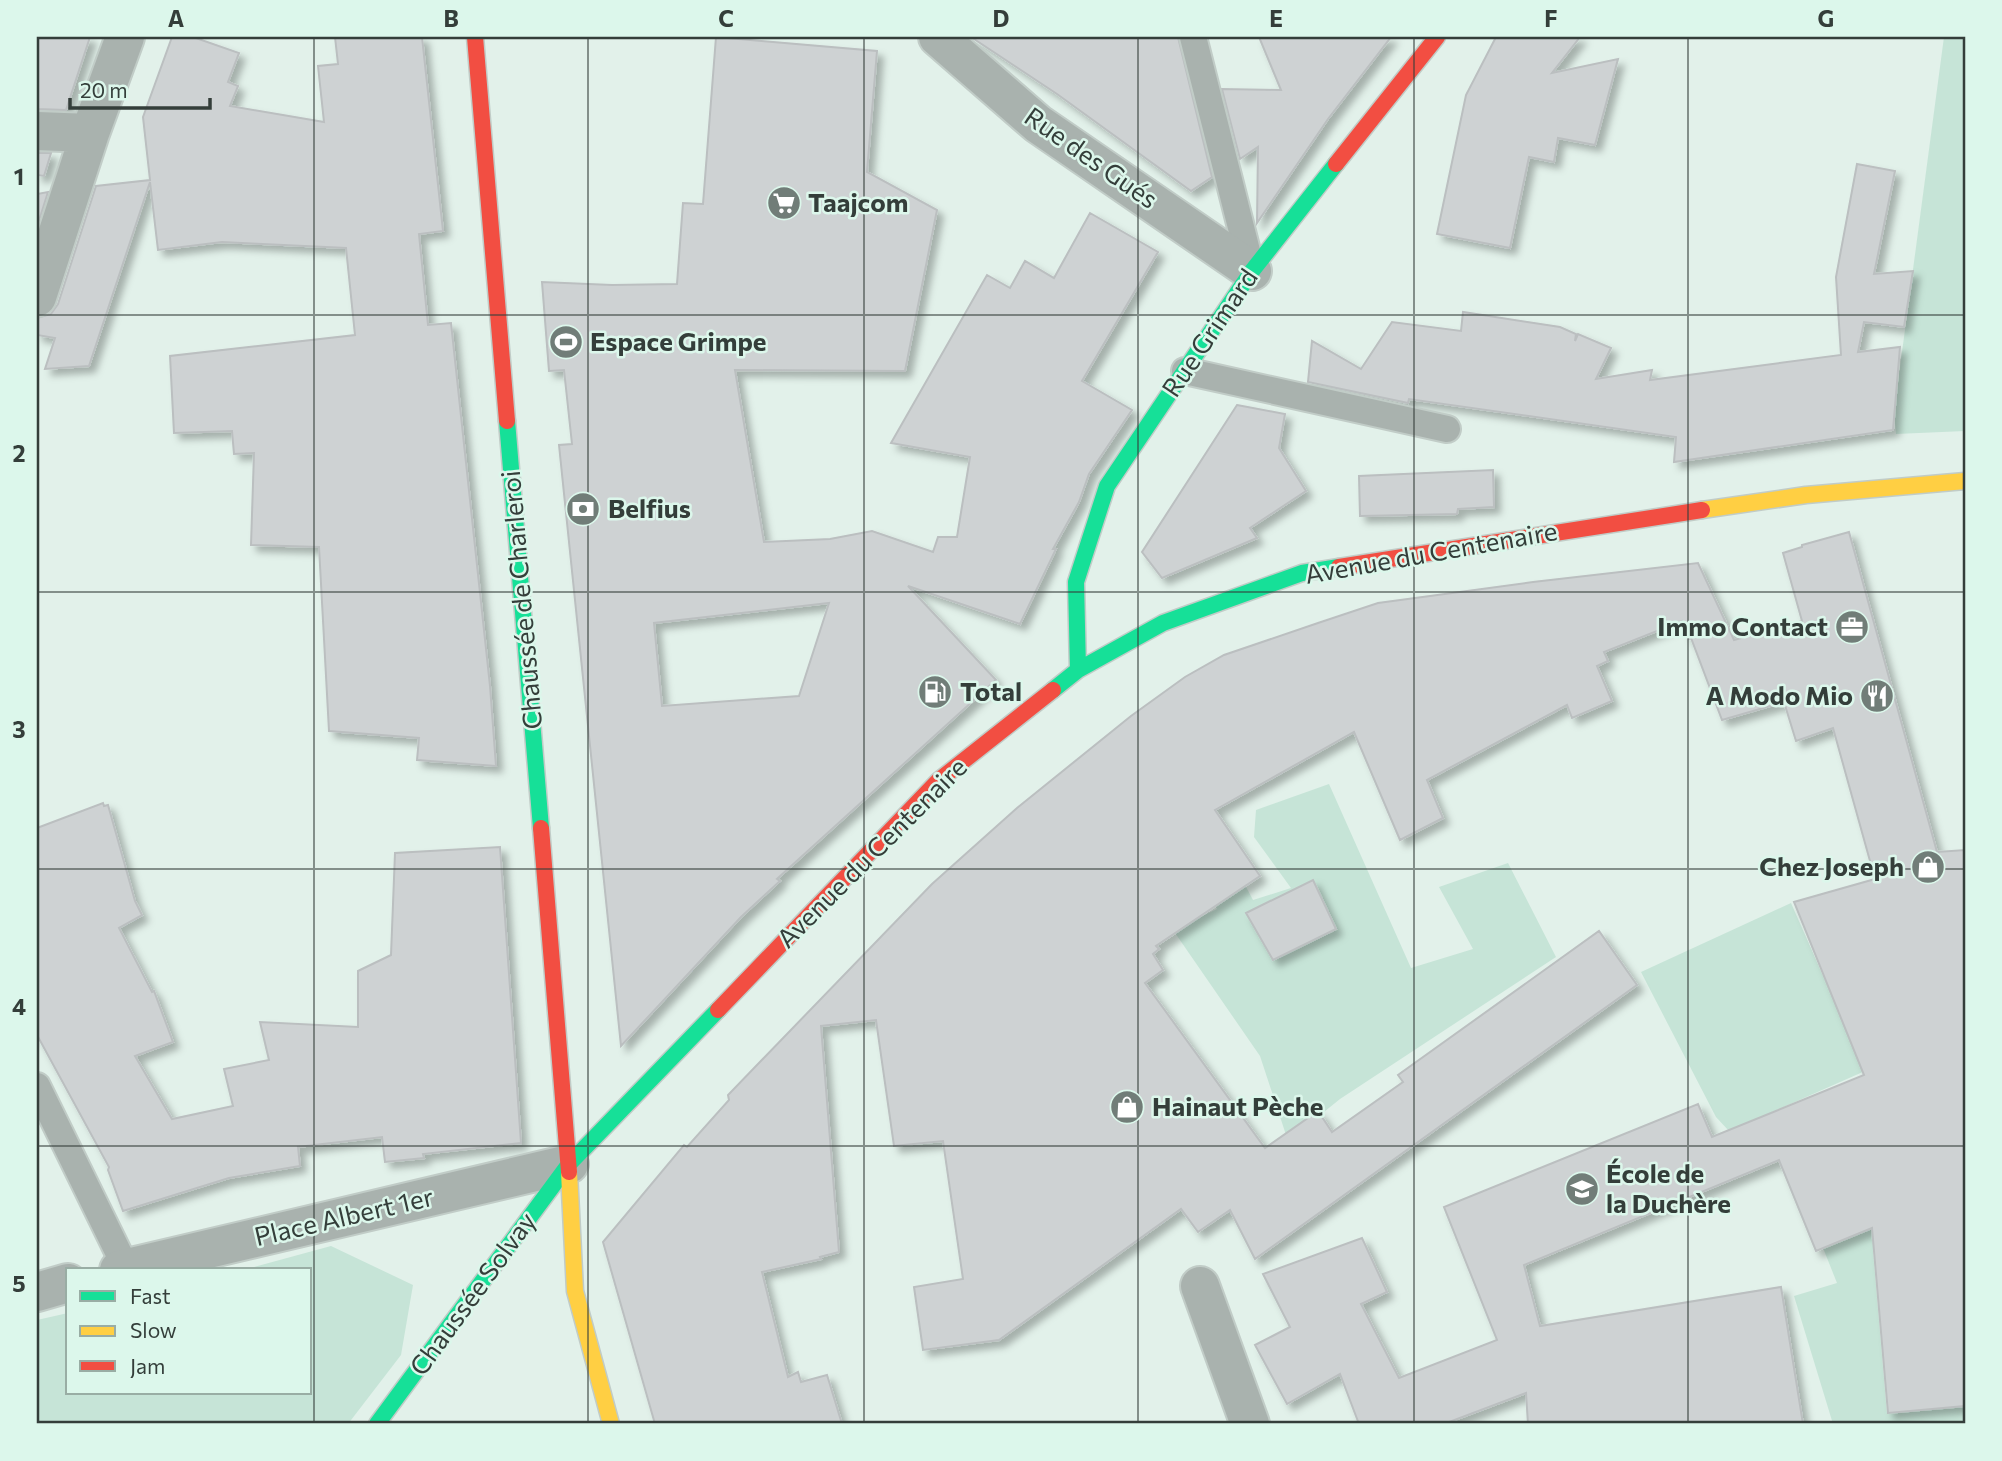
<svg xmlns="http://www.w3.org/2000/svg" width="2002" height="1461" viewBox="0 0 2002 1461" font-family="Commissioner,sans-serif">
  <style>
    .green { fill: #c6e4d7 }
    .building { fill: #ced2d3; stroke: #bbbfc0; stroke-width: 2; fill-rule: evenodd; filter: url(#shadow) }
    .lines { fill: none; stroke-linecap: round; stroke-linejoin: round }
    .lane-casing { stroke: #c1ccc7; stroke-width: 30 }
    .street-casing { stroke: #c1ccc7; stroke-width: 42 }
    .fast-casing { stroke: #c1ccc7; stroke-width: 19 }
    .slow-casing { stroke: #c1ccc7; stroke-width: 19 }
    .jam-casing { stroke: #c1ccc7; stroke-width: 19 }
    .lane { stroke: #a9b2ae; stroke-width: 26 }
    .street { stroke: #a9b2ae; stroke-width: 38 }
    .fast { stroke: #16e098; stroke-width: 16 }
    .slow { stroke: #ffcf43; stroke-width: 16 }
    .jam { stroke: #f24e42; stroke-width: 16 }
    .grid { fill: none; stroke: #343e3a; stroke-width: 2; stroke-opacity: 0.55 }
    .labels { text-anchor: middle; stroke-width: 5; stroke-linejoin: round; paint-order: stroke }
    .street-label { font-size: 26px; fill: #343e3a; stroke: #dcf7eb }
    .poi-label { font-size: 26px; font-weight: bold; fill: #343e3a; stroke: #dcf7eb; text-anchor: start }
    .neatline { fill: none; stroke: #343e3a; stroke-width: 2.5 }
    .grid-label { font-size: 23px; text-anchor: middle; font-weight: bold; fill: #343e3a }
  </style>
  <defs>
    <filter id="shadow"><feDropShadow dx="6" dy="6" stdDeviation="3.5" flood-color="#0004"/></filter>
  </defs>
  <rect width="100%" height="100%" fill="#e2f1ea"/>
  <path class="green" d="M1944 37H1965V431L1896 434 1894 412Z
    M1329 784 1411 968 1473 949 1439 887 1508 863 1556 957 1340 1099 1288 1141 1260 1056 1173 930 1217 909 1201 879 1236 868 1253 900 1291 888 1254 837 1256 810Z
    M1791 903 1865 1071 1729 1131 1716 1117 1641 972Z
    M1915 1209 1918 1246 1873 1250 1887 1413 1965 1406V1424H1833L1794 1296 1837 1283 1823 1248Z
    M331 1246 413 1285 401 1355 348 1424H37V1320L68 1313V1393H310V1270H243Z"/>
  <path class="building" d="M37 37H90L66 110 37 109Z
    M172 37H193L239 53 228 82 238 86 230 106 324 122 318 66 338 64 335 37H422L443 231 419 234 428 325 451 323 490 686 496 766 417 760 419 738 329 731 319 547 251 545 254 453 234 454 232 431 174 433 170 356 355 335 346 248 222 242 158 250 150 182 89 366 45 369 55 338 37 335V318L51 314 58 304 96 186 150 180 143 117Z
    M716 37 877 51 867 172 937 210 905 371 735 370 764 542 830 539 872 531 933 552 938 537H957L970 457 891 443 987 275 1010 288 1025 261 1054 278 1090 213 1158 252 1082 381 1132 410 1089 474 1079 502 1053 549H1056L1020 624 908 586 996 680 777 879 780 881 741 917 621 1046 559 445 572 444 564 370 549 371 542 282 612 285 677 284 683 203 703 204ZM829 603 799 696 662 706 654 623Z
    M971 37H1178L1212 177 1191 191 1057 94Z
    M1259 37H1391L1328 119 1257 223 1258 147 1240 159 1222 89 1281 90Z
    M1496 37H1580L1552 73 1618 59 1595 145 1558 138 1554 162 1529 157 1510 248 1437 234 1466 95Z
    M37 153H51L44 176 37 175Z
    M1857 164 1895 171 1874 274 1913 271 1904 327 1864 322 1858 352 1900 347 1893 430 1674 462 1676 437 1409 399 1408 403 1308 382 1312 341 1361 369 1392 322 1461 331 1463 312 1560 327 1576 334 1575 341 1578 334 1611 348 1596 379 1652 370 1650 380 1841 355 1836 277Z
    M48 192 37 227V194Z
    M1237 405 1285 414 1279 448 1306 491 1250 528 1257 538 1162 578 1142 552Z
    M1493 470 1494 507 1458 509 1457 514 1360 516 1359 476Z
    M1849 532 1937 852 1965 850V1406L1888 1413 1872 1228 1816 1251 1779 1160 1524 1265 1540 1326 1781 1287 1803 1424H1528L1526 1393 1444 1424H1359L1340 1374 1287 1404 1255 1345 1290 1327 1263 1274 1362 1238 1387 1292 1361 1304 1399 1378 1497 1340 1444 1207 1698 1104 1712 1137 1864 1075 1794 902 1875 879 1833 728 1796 741 1784 702 1722 720 1691 638 1689 639 1682 621 1604 652 1608 661 1597 666 1612 701 1572 718 1567 705 1427 780 1443 818 1400 840 1354 732 1215 810 1260 876 1156 946 1159 949 1153 954 1163 970 1145 983 1265 1148 1318 1111 1332 1132 1403 1082 1398 1075 1599 931 1637 985 1255 1259 1230 1210 1198 1232 1181 1209 999 1340 923 1350 914 1287 963 1279 943 1141 894 1146 876 1020 821 1026 839 1252 820 1257 821 1259 762 1272 788 1377 798 1372 801 1382 827 1375 842 1424H655L603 1242 684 1145 687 1147 729 1100 728 1095 932 884 1017 808 1131 716 1185 677 1224 655 1318 623 1378 603 1533 582 1698 563 1734 640 1802 621 1783 553 1802 547V545Z
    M103 803 104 806 108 805 135 901 142 915 119 928 152 992 154 991 173 1042 135 1056 172 1119 233 1106 224 1069 269 1060 260 1022 358 1027V971L391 955 395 853 500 847 521 1143 423 1154 424 1158 385 1162 382 1137 298 1147 300 1166 229 1178 123 1211 108 1170 109 1167 37 1035V828Z
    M1313 880 1336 929 1273 960 1246 913Z"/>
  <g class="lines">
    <g class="lane-casing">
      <path id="lane" d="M1193 37 1252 271
        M1185 371 1447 429
        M37 1086 126 1268"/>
    </g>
    <g class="street-casing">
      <path id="street" d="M938 37 1038 124 1252 271
        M37 131 90 133
        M37 297 90 133 125 37
        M119 1270 569 1164
        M1200 1286 1250 1424
        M37 1292 68 1283"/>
    </g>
    <g class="fast-casing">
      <path id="fast" d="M507 421 541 828
        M1078 670 1076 582 1107 486 1252 271 1336 164
        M1053 690 1078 670 1163 623 1302 573 1339 567
        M377 1424 569 1164 718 1010"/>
    </g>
    <g class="slow-casing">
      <path id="slow" d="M1702 510 1806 495 1965 481
        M569 1172 575 1291 611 1424"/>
    </g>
    <g class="jam-casing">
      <path id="jam" d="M475 37 507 421
        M1336 164 1437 37
        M1339 567 1702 510
        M541 828 569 1172
        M718 1010 938 781 1053 690"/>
    </g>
    <use href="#lane" class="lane"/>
    <use href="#street" class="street"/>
    <use href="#fast" class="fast"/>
    <use href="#slow" class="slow"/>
    <use href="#jam" class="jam"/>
  </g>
  <path class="grid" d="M314 37V1424M588 37V1424M864 37V1424M1138 37V1424M1414 37V1424M1688 37V1424M37 315H1965M37 592H1965M37 869H1965M37 1146H1965"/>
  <defs>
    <g id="supermarket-disc" transform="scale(1.75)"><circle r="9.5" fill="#717d78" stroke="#dcf7eb"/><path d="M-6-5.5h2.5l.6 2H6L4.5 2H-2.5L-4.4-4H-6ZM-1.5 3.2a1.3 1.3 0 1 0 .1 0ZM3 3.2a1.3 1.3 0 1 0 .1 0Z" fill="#fff"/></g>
    <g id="stadium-disc" transform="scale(1.75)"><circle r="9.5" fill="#717d78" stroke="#dcf7eb"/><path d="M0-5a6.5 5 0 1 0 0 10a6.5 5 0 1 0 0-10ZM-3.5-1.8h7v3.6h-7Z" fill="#fff"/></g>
    <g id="bank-disc" transform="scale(1.75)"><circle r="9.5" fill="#717d78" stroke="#dcf7eb"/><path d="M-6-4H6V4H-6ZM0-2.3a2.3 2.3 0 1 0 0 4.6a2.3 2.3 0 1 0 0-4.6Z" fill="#fff"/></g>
    <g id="office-disc" transform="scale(1.75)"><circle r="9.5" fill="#717d78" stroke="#dcf7eb"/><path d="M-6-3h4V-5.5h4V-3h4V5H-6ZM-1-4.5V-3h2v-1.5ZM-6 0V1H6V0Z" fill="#fff"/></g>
    <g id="fuel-disc" transform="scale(1.75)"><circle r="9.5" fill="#717d78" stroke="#dcf7eb"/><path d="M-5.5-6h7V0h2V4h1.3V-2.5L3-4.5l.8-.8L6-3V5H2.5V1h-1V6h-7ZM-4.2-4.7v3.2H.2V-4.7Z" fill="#fff"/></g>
    <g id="restaurant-disc" transform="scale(1.75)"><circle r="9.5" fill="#717d78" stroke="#dcf7eb"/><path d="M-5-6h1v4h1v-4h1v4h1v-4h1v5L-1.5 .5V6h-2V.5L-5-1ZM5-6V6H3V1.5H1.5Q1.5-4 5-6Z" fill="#fff"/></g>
    <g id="shop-disc" transform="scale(1.75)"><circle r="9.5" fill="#717d78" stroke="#dcf7eb"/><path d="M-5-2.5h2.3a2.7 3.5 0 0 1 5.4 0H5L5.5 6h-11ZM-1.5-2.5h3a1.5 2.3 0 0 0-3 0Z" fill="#fff"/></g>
    <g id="school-disc" transform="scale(1.75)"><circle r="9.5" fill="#717d78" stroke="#dcf7eb"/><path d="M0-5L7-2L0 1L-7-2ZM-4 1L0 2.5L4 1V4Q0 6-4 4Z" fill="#fff"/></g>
  </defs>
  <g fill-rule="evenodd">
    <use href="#supermarket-disc" x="784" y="203"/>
    <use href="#stadium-disc" x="566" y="342"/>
    <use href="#bank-disc" x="583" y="509"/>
    <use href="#office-disc" x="1852" y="627"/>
    <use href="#fuel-disc" x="935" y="692"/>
    <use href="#restaurant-disc" x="1877" y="696"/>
    <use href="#shop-disc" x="1928" y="867"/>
    <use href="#shop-disc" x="1127" y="1107"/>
    <use href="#school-disc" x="1582" y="1189"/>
  </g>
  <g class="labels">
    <g class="street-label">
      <text transform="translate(1091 158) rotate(35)" y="9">Rue des Gués</text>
      <text transform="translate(1210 333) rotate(-56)" y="9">Rue Grimard</text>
      <text transform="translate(1431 553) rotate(-10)" y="9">Avenue du Centenaire</text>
      <text transform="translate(522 600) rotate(-95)" y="9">Chaussée de Charleroi</text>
      <text transform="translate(872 853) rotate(-45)" y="9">Avenue du Centenaire</text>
      <text transform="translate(344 1217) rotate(-13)" y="9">Place Albert 1er</text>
      <text transform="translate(473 1294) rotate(-54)" y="9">Chaussée Solvay</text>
    </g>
    <g class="poi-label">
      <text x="808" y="212">Taajcom</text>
      <text x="590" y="351">Espace Grimpe</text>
      <text x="608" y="518">Belfius</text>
      <text x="1828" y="636" text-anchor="end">Immo Contact</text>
      <text x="960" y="701">Total</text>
      <text x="1853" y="705" text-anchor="end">A Modo Mio</text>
      <text x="1904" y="876" text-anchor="end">Chez Joseph</text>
      <text x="1152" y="1116">Hainaut Pèche</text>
      <text x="1606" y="1183">École de<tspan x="1606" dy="30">la Duchère</tspan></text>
    </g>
  </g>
  <rect width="2002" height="1461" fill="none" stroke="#dcf7eb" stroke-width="77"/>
  <rect x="66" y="1268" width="245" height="126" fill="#dcf7eb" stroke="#99ada4" stroke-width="2"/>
  <rect x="80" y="1291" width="35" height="10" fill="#16e098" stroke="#99ada4" stroke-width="2"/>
  <text x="130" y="1304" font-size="21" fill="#343e3a">Fast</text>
  <rect x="80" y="1326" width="35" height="10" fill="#ffcf43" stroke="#99ada4" stroke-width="2"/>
  <text x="130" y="1338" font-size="21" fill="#343e3a">Slow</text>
  <rect x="80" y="1361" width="35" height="10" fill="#f24e42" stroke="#99ada4" stroke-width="2"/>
  <text x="130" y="1374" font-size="21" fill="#343e3a">Jam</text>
  <path d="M70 98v10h140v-10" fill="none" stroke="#343e3a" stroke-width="3.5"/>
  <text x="80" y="98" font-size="21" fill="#343e3a" stroke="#dcf7eb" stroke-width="5" paint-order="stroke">20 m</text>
  <rect x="38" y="38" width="1926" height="1384" class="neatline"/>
  <g class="grid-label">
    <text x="176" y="27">A</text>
    <text x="451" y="27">B</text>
    <text x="726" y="27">C</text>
    <text x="1001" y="27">D</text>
    <text x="1276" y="27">E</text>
    <text x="1551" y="27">F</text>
    <text x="1826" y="27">G</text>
    <text x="19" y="185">1</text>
    <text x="19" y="462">2</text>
    <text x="19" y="738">3</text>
    <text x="19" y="1015">4</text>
    <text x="19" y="1292">5</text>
  </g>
</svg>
